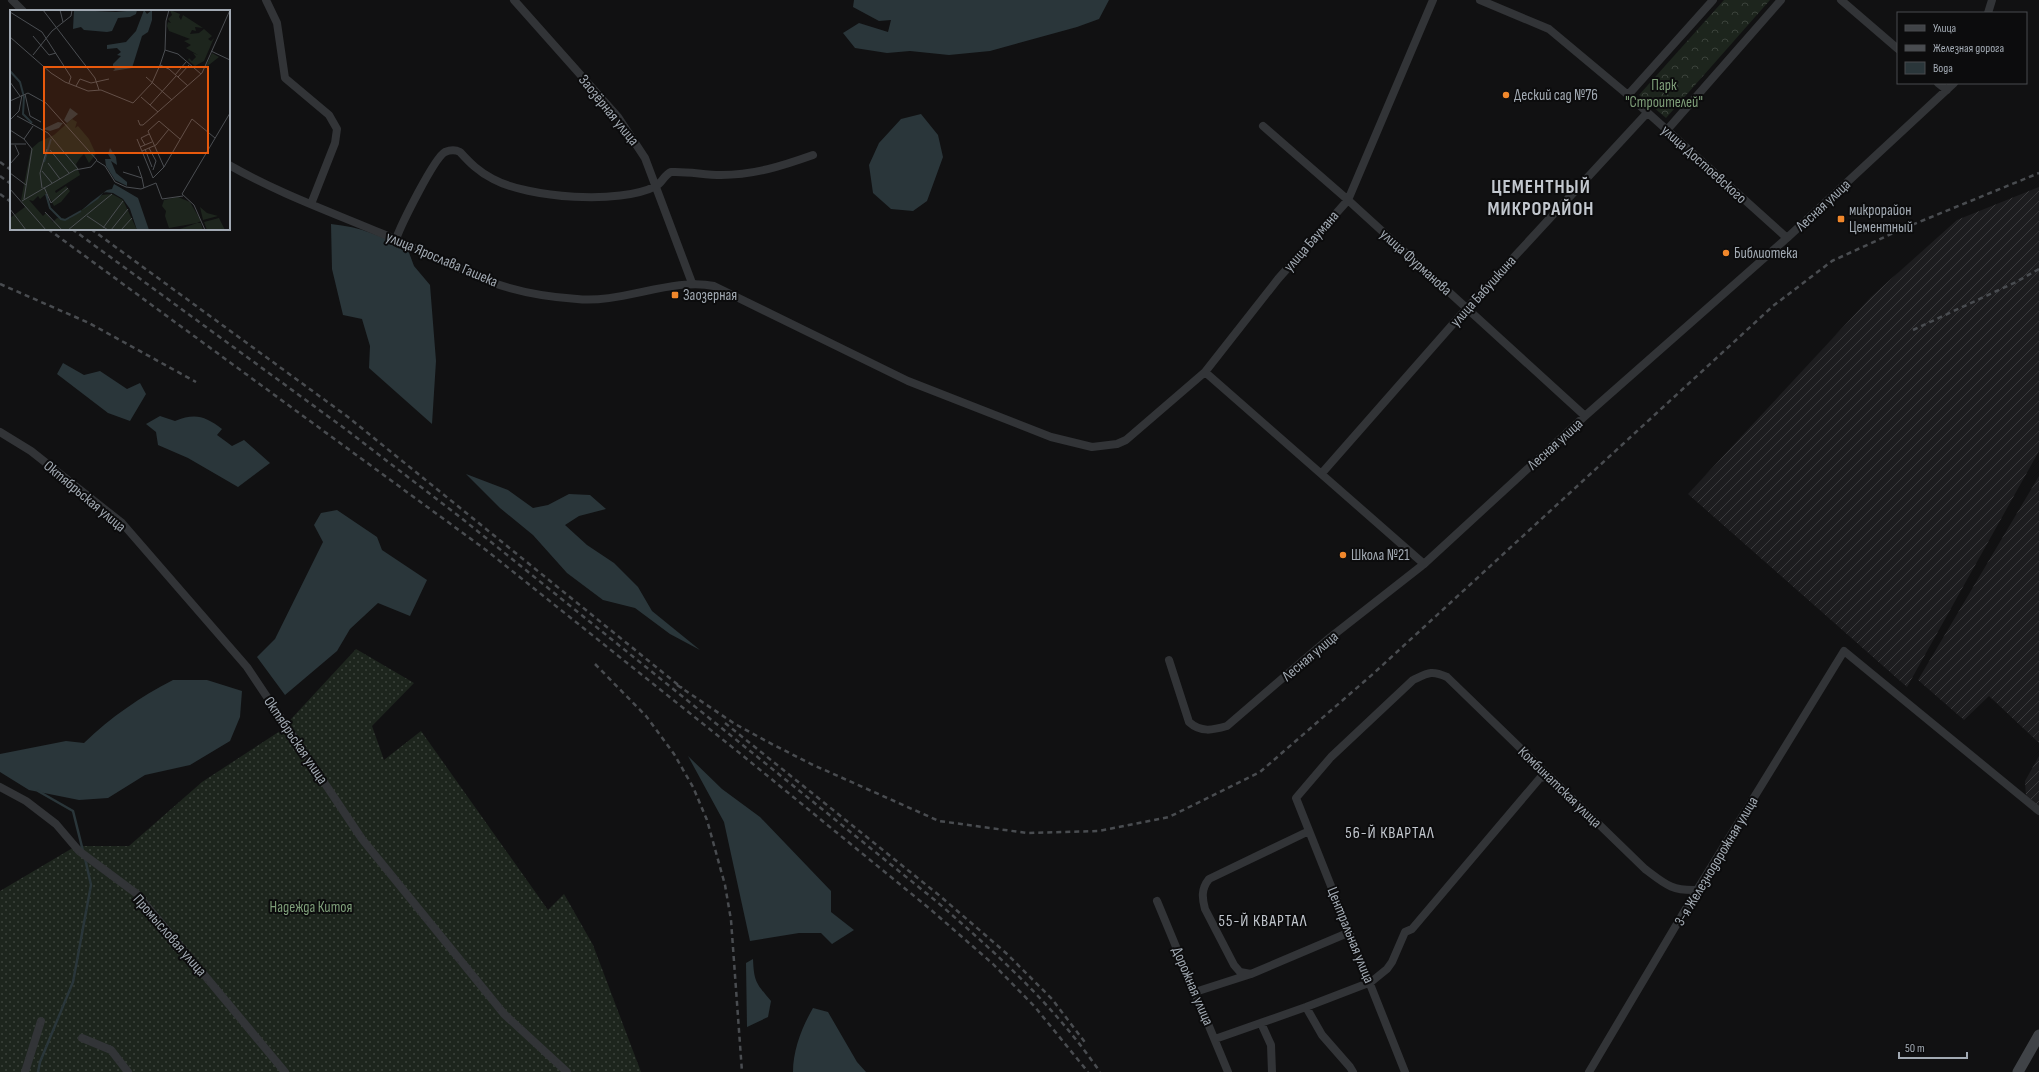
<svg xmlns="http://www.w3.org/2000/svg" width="2039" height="1072" viewBox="0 0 2039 1072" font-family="'Sofia Sans Condensed',sans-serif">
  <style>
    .industrial { fill: url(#industrial-furrows) }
    .grass { fill: url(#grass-dots) }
    .forest { fill: url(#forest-crowns) }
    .water { fill: #2a363a }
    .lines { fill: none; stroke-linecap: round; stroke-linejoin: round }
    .stream { stroke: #2a363a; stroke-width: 2.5 }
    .street { stroke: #323437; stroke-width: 8 }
    .secondary { stroke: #404347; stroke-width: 11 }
    .rail { stroke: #494c50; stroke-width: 2.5; stroke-dasharray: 5 4; stroke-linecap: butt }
    .poi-dot { fill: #f0872b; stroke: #0c0c0d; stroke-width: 1.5 }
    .labels { text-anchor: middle; stroke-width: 4; stroke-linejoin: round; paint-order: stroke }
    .park-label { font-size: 15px; fill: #7e9e79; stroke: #0c0c0d }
    .poi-label { font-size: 15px; fill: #a2aab3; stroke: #0c0c0d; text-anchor: start }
    .street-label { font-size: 15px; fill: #a2aab3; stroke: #0c0c0d }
    .neighbourhood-label { font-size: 16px; letter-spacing: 1px; fill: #c3c8cf; stroke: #0c0c0d }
    .district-label { font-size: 19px; font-weight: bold; letter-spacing: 1px; fill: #c3c8cf; stroke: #0c0c0d }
    .inset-river { fill: none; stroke: #2a363a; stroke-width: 2 }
    .inset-road { fill: none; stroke: #4b4e52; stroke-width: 1 }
    .view { fill: #e8590c; fill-opacity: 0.15; stroke: #e8590c; stroke-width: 2 }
    .inset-edge { fill: none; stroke: #a2aab3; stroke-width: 2 }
  </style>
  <defs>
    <pattern id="industrial-furrows" width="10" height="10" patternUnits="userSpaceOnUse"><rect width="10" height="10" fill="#1d1d1f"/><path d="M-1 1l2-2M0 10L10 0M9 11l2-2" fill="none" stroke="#3b3b3d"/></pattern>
    <pattern id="grass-dots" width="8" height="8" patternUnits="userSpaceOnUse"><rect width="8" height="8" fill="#1d251d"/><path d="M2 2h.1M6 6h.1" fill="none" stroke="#3b423b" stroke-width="1.8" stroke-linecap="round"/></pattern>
    <pattern id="forest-crowns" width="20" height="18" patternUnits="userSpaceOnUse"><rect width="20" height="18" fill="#1d251d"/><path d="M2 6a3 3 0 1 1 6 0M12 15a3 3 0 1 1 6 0" fill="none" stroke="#3b423b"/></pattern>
  </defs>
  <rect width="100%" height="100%" fill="#111112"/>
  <path class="industrial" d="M2039 187V451L1907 687 1688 494 1871 297 1957 220Z
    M2039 476V743L1989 696 1964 720 1918 680Z
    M2039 756V807L2026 797 2025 781Z"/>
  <path class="grass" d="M356 649 414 683 372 726 384 760 421 731 548 910 564 894 593 945 641 1072H0V891L76 846H129L202 782 280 731Z"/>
  <path class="forest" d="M1724 0H1770L1666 118 1639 95Z"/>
  <path class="water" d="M854 0H1109L1099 19 1077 27 990 51 949 55 910 51 887 53 855 48 843 33 859 23 888 32 891 20 879 21 853 7Z
    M921 114 938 135 943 157 927 201 913 211 891 209 873 193 869 165 879 143 901 119Z
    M331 224C361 227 382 236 408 250L414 266 430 285 436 361 432 424 369 368 370 346 362 319 343 315 332 269Z
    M63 363 84 375 100 371 127 389 140 383 146 394 130 421 108 413 57 374Z
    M160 416 175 421C195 413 205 416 222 429L217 435 232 446 244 440 270 463 238 487 188 458 158 445 156 432 146 424Z
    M466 474 508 490 533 508 548 505 569 494 590 495 606 509 579 516 565 525 587 545 614 563 638 587 652 611 700 650 670 634 635 608 603 600 567 573 533 535 500 508Z
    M337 510 377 537 382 550 427 580 410 616 378 603 350 629 337 651 285 695 257 657 275 639 323 542 314 525 321 513Z
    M173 680H207L242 691 240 717 230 741 190 765 145 775 108 798 79 800 29 790 0 772V754L66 741 84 743C111 717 140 697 173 680Z
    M688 756 722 789 760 817 831 891V912L854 930 832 944 821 933H799L750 941 724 822Z
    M753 959C754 982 756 983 771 1001L768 1017 747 1027 746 963Z
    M813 1008 828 1012 857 1062 866 1072H793C793 1050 802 1027 813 1008Z"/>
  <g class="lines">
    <path class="stream" d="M38 791 73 811 83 851
      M38 1072 40 1062 73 982 91 885 85 858"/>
    <path class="street" d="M12 0 23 11
      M266 0 277 23 285 78 329 115 337 129 335 143 311 204
      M514 0 618 117 645 158 692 283
      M1480 0 1549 29 1628 95 1787 238
      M1841 0 1898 49
      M1988 13 1992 0
      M1938 83 1947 90
      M1628 95 1713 0
      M1263 126 1348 200 1585 416
      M1667 130 1781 0
      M229 165C278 193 331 212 383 234 419 249 455 268 491 282 518 292 549 297 577 299 620 304 673 277 714 286L908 381 1051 437 1092 447 1117 444 1126 440 1205 372 1278 279 1348 200 1433 0
      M396 239C401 225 434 158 445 152 450 150 456 150 460 152 470 163 479 172 493 179 528 198 620 205 656 186 662 183 664 175 671 172 688 171 704 175 721 175 754 175 782 166 813 155
      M1205 372 1424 564
      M0 432 31 451 122 523 247 667 362 839 504 1014 567 1072
      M1322 473 1467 308 1647 113
      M1169 660 1189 722C1201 733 1213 730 1227 726L1327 640 1424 564 1585 416 1787 238 1954 83
      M0 787 26 801 56 824 79 851 137 894 285 1072
      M1157 901 1228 1072
      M1251 974 1240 972 1234 965 1205 909C1202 898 1201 889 1209 879L1309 831
      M1195 992 1251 974 1350 932
      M1306 1007 1322 1035 1350 1067 1353 1072
      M1261 1023 1271 1045 1272 1072
      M82 1038 111 1050 128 1072
      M1215 1039 1306 1007 1371 982 1387 969 1392 962 1405 932 1412 929 1540 778 1549 776
      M25 1072 41 1021
      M1405 1072 1296 798 1331 757 1413 680C1428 673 1431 670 1447 677L1645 869C1665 884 1671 891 1697 890
      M1589 1072 1697 890 1844 651 2039 811"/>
    <path class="secondary" d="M2018 1072 2039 1035"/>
    <path class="rail" d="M0 162 11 170
      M0 176 11 184
      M0 194 11 202
      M48 229 486 550 742 755 930 909 993 964 1035 1007 1088 1072
      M72 229 344 428 460 517 936 901C997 954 1054 1005 1100 1072
      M91 229 348 417 682 688
      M0 284 89 323 196 382
      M1913 330 2016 282 2039 269
      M595 664 646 716 674 754 693 787 707 820 725 885 731 920 742 1072
      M677 685 735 724 768 742 811 764 939 821 1027 833 1099 831 1169 817 1260 772 1374 673 1773 306 1832 261 1902 229 2039 173
      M725 723 940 896 1006 953 1052 999 1087 1045"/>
  </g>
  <g class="poi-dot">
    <circle cx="1506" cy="95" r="4"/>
    <rect x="1837" y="215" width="8" height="8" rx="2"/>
    <circle cx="1726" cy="253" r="4"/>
    <rect x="671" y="291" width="8" height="8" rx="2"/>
    <circle cx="1343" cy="555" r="4"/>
  </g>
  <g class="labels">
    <g class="park-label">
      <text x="1664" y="90">Парк<tspan x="1664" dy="17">"Строителей"</tspan></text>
      <text x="311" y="912">Надежда Китоя</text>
    </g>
    <g class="poi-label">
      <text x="1514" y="100">Деский сад №76</text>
      <text x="1849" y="215">микрорайон<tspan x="1849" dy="17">Цементный</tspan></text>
      <text x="1734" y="258">Библиотека</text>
      <text x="683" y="300">Заозерная</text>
      <text x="1351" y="560">Школа №21</text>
    </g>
    <g class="street-label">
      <text transform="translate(609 110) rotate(51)" y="5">Заозёрная улица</text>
      <text transform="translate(1704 164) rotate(42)" y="5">улица Достоевского</text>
      <text transform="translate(1823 205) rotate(-43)" y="5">Лесная улица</text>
      <text transform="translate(1311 241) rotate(-49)" y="5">улица Баумана</text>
      <text transform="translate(442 259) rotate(23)" y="5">улица Ярослава Гашека</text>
      <text transform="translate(1416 262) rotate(42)" y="5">улица Фурманова</text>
      <text transform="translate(1483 291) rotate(-48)" y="5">улица Бабушкина</text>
      <text transform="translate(1555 444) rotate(-42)" y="5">Лесная улица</text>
      <text transform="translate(85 496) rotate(40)" y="5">Октябрьская улица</text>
      <text transform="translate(1310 656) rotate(-40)" y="5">Лесная улица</text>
      <text transform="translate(296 740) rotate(56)" y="5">Октябрьская улица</text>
      <text transform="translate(1560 787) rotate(44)" y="5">Комбинатская улица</text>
      <text transform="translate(1716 861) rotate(-59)" y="5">3-я Железнодорожная улица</text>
      <text transform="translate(170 935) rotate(49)" y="5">Промысловая улица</text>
      <text transform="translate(1351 935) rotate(68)" y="5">Центральная улица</text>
      <text transform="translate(1193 986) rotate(67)" y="5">Дорожная улица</text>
    </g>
    <g class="neighbourhood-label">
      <text x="1390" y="838">56-Й КВАРТАЛ</text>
      <text x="1263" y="926">55-Й КВАРТАЛ</text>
    </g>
    <g class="district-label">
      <text x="1541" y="193">ЦЕМЕНТНЫЙ<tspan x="1541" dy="22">МИКРОРАЙОН</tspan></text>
    </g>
  </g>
  <g transform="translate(10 10)">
    <rect width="220" height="220" fill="#111112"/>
    <path d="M62 109 67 112 65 118 68 116 79 129 86 144 79 153 74 144 70 148 66 154 70 165 45 181 46 183 56 176 60 181 51 192 44 196 37 183 30 189 28 186 23 191 19 190 33 206 36 203 43 212 47 208 59 209 92 185 102 184 113 190 127 220H1L0 208 15 197 11 190 21 139 29 132 44 125Z" fill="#1d251d"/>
    <path d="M160 0 170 4 169 7 171 10 173 5 193 18 185 17 186 21 182 20 180 24 189 23 194 19 202 26 198 29 201 31 204 28 194 51 185 56 178 50 179 48 182 51 186 47 183 43 188 45 176 38 181 35 174 31 180 29 159 21 157 16 158 12 161 13 158 9 162 5ZM202 43 209 47 195 58ZM168 187 180 192 191 211 187 213H191L193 220H167L187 213 159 218 155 206 156 201 152 196 154 190ZM190 197 197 203 208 206 193 210ZM209 208 215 220H197L194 212Z" fill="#1d251d"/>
    <path d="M64 0 106 2 127 0 126 4 120 7 108 8 102 21 97 22 74 20 71 17 63 19ZM134 0 137 4 142 0V10L138 22 132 26 122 58 103 61 105 59 103 57V54L111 46 107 45 111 42 107 38 97 39V35L116 32 126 21ZM60 98 68 104 57 113 54 110ZM48 112 53 113 49 118 40 121 33 119ZM100 138 106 147 107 155 101 151 106 163 117 172V176L105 170 96 156 95 149H101L98 144ZM104 174 128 188 139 220H127L120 199 113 189 103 183 94 182 88 189 71 201 81 192 97 180 102 179Z" fill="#2a363a"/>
    <path class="inset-river" d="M0 61 10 72 14 87 13 104 22 113M34 152 41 129M36 184 40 198 51 209 55 210 71 201"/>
    <path class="inset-road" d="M33 0 85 68 89 80M50 0 53 12M0 2 32 22 61 67 59 73M23 26 39 45 46 43M0 27 41 63 55 72 78 81 91 80 123 93 142 73 150 55 155 40 156 11 159 0M155 40 168 44 191 64M201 41 220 50M23 45 42 21 61 6 62 0M150 55 159 59 178 76M165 65 176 52M136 67 162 90M168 67 179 55M0 72 10 86M66 76 70 69 81 73 99 69M15 84 20 106 31 112M131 87 148 102M0 91 18 83 36 93 87 150 81 157 65 160 12 191M140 95 166 66M7 106 38 123 68 159M0 110 9 101 12 85M128 110 130 115H133L192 63 220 0M0 120 14 129 22 139 14 189M14 129 23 116M127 129 143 168 154 157 182 109 205 128M0 134H16M135 135 131 128 139 124M130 137 142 132M139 138 146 151 143 160M135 139 142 157M40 140 59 163M132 141 146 135 159 119M87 151 95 156 105 172 116 177 131 179 146 173 152 189 173 186M38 153 50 169M0 154 9 144 5 135M128 156 132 168M154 157 138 121 149 111 170 129M32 161 42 173M113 162 132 168 134 178M0 163 16 175M34 177 41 193 58 178M32 178 30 163 37 139M0 179 36 220M0 199 16 220M35 202 52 220M77 206 98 220M93 218 113 191M58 220 102 184M101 220 118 199M111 220 122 208M195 220 184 195 172 184 220 103"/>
    <path class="view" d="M34 57H198V143H34Z"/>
    <rect width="220" height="220" class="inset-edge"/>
  </g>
  <rect x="1897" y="12" width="130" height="72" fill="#0c0c0d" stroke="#484b4f"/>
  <rect x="1905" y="25" width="20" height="6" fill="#404347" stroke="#484b4f"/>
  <text x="1933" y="32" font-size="12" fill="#a2aab3">Улица</text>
  <rect x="1905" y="45" width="20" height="6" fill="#494c50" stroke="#484b4f"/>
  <text x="1933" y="52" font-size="12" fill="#a2aab3">Железная дорога</text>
  <rect x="1905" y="62" width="20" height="12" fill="#2a363a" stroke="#484b4f"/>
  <text x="1933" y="72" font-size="12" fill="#a2aab3">Вода</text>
  <path d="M1899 1052v6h68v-6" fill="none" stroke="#a2aab3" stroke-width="2"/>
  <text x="1905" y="1052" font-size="12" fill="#a2aab3" stroke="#0c0c0d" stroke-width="3" paint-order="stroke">50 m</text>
</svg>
